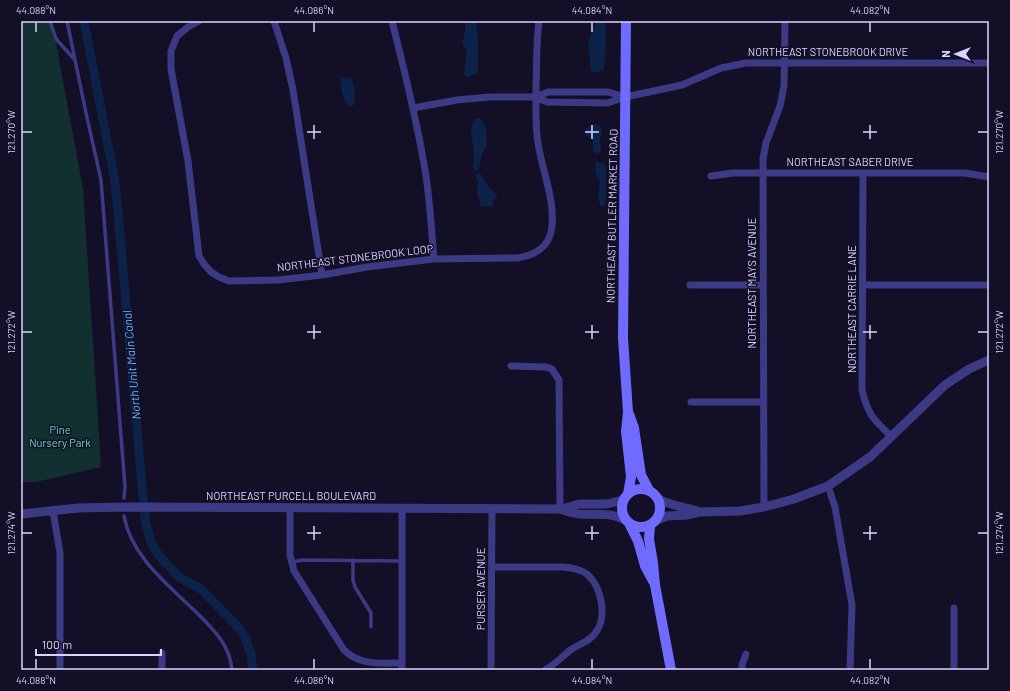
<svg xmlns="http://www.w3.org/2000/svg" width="1010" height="691" viewBox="0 0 1010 691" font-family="Barlow,sans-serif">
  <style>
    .green { fill: #12302f }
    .water { fill: #0c2248 }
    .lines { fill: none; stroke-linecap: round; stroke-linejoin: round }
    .canal { stroke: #0c2248; stroke-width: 9 }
    .service { stroke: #3d3a85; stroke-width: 3.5 }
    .minor { stroke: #3d3a85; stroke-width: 7 }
    .tertiary { stroke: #3d3a85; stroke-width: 9 }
    .secondary { stroke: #6f6bff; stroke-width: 10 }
    .ticks { fill: none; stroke: #d9d4ff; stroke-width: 1.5 }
    .labels { text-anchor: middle; stroke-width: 3; stroke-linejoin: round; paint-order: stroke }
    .street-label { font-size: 11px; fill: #d9d4ff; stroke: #130f26 }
    .park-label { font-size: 11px; fill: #5fe0c0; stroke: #130f26 }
    .water-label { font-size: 12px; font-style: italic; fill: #62b6ff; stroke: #130f26 }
    .neatline { fill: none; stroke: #d9d4ff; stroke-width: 1.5 }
    .ticks-label { font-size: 10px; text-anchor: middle; fill: #d9d4ff }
  </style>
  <rect width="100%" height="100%" fill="#130f26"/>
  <path class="green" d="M21 21H52L83 189 101 467 36 482H21Z"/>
  <path class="water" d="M464 21H476L478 41V71L476 74 469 77 466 76 464 74 467 51 462 43C464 36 467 27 464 21Z
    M596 21H606L605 62 604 69 597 73 591 71 588 43Z
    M341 77 351 78C355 87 357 96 353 106H348C343 99 340 87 340 79Z
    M478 118C487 121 489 141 485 149 484 151 482 153 482 155 480 161 481 165 478 170H474L473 167 474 153 471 131 473 121Z
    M595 124 600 125 602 131 600 140 601 149 599 153 596 154 593 150V138L586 136V130L587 128Z
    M597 162 605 164 606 170V200L605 205 602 207 600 205 598 198 600 182 596 173 595 163Z
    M480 173C483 178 486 184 490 188 493 191 495 192 497 196V198L493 200V206L481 207 477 194 478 182 476 177V174Z"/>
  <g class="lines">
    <path class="canal" d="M84 21 114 176 117 201 145 520 151 543 161 558 179 577 201 589 240 629 246 639 251 654 253 670"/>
    <path class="service" d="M50 21 56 39 75 60
      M67 21 86 113 101 180 125 487 124 498
      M124 516C131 556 168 585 196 612 213 629 230 645 232 670
      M353 560V580L355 587 371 613V627
      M292 562 303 560 401 561"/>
    <path class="minor" d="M199 21 188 27 177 36 171 51V69L188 161 199 256 204 264 211 272 219 277 229 281 278 280 322 275 367 267 434 259 517 258C532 256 547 249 551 232 557 204 542 171 538 143 535 124 536 106 536 88 537 65 536 43 539 21
      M274 21 286 58 293 90 322 275
      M392 21C404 69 416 116 424 164 430 196 431 227 434 259
      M536 97 547 102 608 103 625 97 682 85 721 68 746 63H989
      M413 108 457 100 489 97H536L548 92H608L625 97
      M863 173 862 390C868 415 873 419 891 436
      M711 176 733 173H965L989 177
      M690 285H763
      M863 285H989
      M511 366 546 367 552 369 559 380 560 509
      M691 402H763
      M828 486 835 507 852 605 850 670
      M764 507 763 159 766 143 780 106 784 86 785 21
      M290 509V555L294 571 344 650C360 666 381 663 402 663
      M402 509V670
      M53 511 60 553V670
      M492 567H563C572 568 581 569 588 575 602 588 607 617 596 632 590 642 578 644 569 651 561 658 554 665 545 670
      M954 608V670
      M162 653V670
      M491 670 492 509
      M742 670V665L746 654"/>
    <path class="tertiary" d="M658 499C672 506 686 507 700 512
      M562 509 579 504H607L623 500
      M21 514 78 508 124 507 560 509C566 511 573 513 579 514 595 515 611 512 625 520
      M657 520 667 516 688 515 700 512 740 511 764 507 794 499 828 486 870 457 945 385 969 369 989 360"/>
    <path class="secondary" d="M626 21 623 338 628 412 626 431 631 477 628 494
      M629 414 634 428 641 475 649 490
      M622 508a19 19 0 1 1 38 0a19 19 0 1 1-38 0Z
      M630 525 638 541 645 566 653 581
      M650 526 649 539 653 563 655 585 671 670"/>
  </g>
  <path class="ticks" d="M36 22V32M314 22V32M592 22V32M870 22V32M314 125V139M592 125V139M870 125V139M22 132H32M307 132H321M585 132H599M863 132H877M978 132H988M314 325V339M592 325V339M870 325V339M22 332H32M307 332H321M585 332H599M863 332H877M978 332H988M314 526V540M592 526V540M870 526V540M22 533H32M307 533H321M585 533H599M863 533H877M978 533H988M36 659V669M314 659V669M592 659V669M870 659V669"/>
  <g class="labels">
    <g class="street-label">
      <text x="828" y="56">NORTHEAST STONEBROOK DRIVE</text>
      <text x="850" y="166">NORTHEAST SABER DRIVE</text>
      <text transform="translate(612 216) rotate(-89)" y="4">NORTHEAST BUTLER MARKET ROAD</text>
      <text transform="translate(355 258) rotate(-7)" y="4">NORTHEAST STONEBROOK LOOP</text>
      <text transform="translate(752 283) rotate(-90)" y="4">NORTHEAST MAYS AVENUE</text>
      <text transform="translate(852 309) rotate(-90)" y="4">NORTHEAST CARRIE LANE</text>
      <text x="291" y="500">NORTHEAST PURCELL BOULEVARD</text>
      <text transform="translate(481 589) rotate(-90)" y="4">PURSER AVENUE</text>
    </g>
    <g class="park-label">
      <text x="60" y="434">Pine<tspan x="60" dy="13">Nursery Park</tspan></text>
    </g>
    <g class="water-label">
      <text transform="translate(132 365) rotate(-95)" y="4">North Unit Main Canal</text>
    </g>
  </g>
  <rect width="1010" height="691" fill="none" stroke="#130f26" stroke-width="44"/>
  <g transform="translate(956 54) rotate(270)" stroke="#130f26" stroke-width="3" paint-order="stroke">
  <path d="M0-3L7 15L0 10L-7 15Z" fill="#d9d4ff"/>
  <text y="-6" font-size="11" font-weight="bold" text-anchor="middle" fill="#d9d4ff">N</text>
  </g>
  <path d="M36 649v6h125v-6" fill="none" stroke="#d9d4ff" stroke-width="2"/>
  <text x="42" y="649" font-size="12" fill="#d9d4ff" stroke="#130f26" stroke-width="3" paint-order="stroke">100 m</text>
  <rect x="22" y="22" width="966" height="647" class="neatline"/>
  <g class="ticks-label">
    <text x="36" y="14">44.088°N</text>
    <text x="314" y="14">44.086°N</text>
    <text x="592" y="14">44.084°N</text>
    <text x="870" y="14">44.082°N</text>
    <text transform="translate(999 132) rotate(-90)" y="4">121.270°W</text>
    <text transform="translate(11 132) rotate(-90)" y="4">121.270°W</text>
    <text transform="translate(999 332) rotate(-90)" y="4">121.272°W</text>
    <text transform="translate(11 332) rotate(-90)" y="4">121.272°W</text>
    <text transform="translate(999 533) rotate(-90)" y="4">121.274°W</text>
    <text transform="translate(11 533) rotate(-90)" y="4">121.274°W</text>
    <text x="36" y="684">44.088°N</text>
    <text x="314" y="684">44.086°N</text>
    <text x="592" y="684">44.084°N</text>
    <text x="870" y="684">44.082°N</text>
  </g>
</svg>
